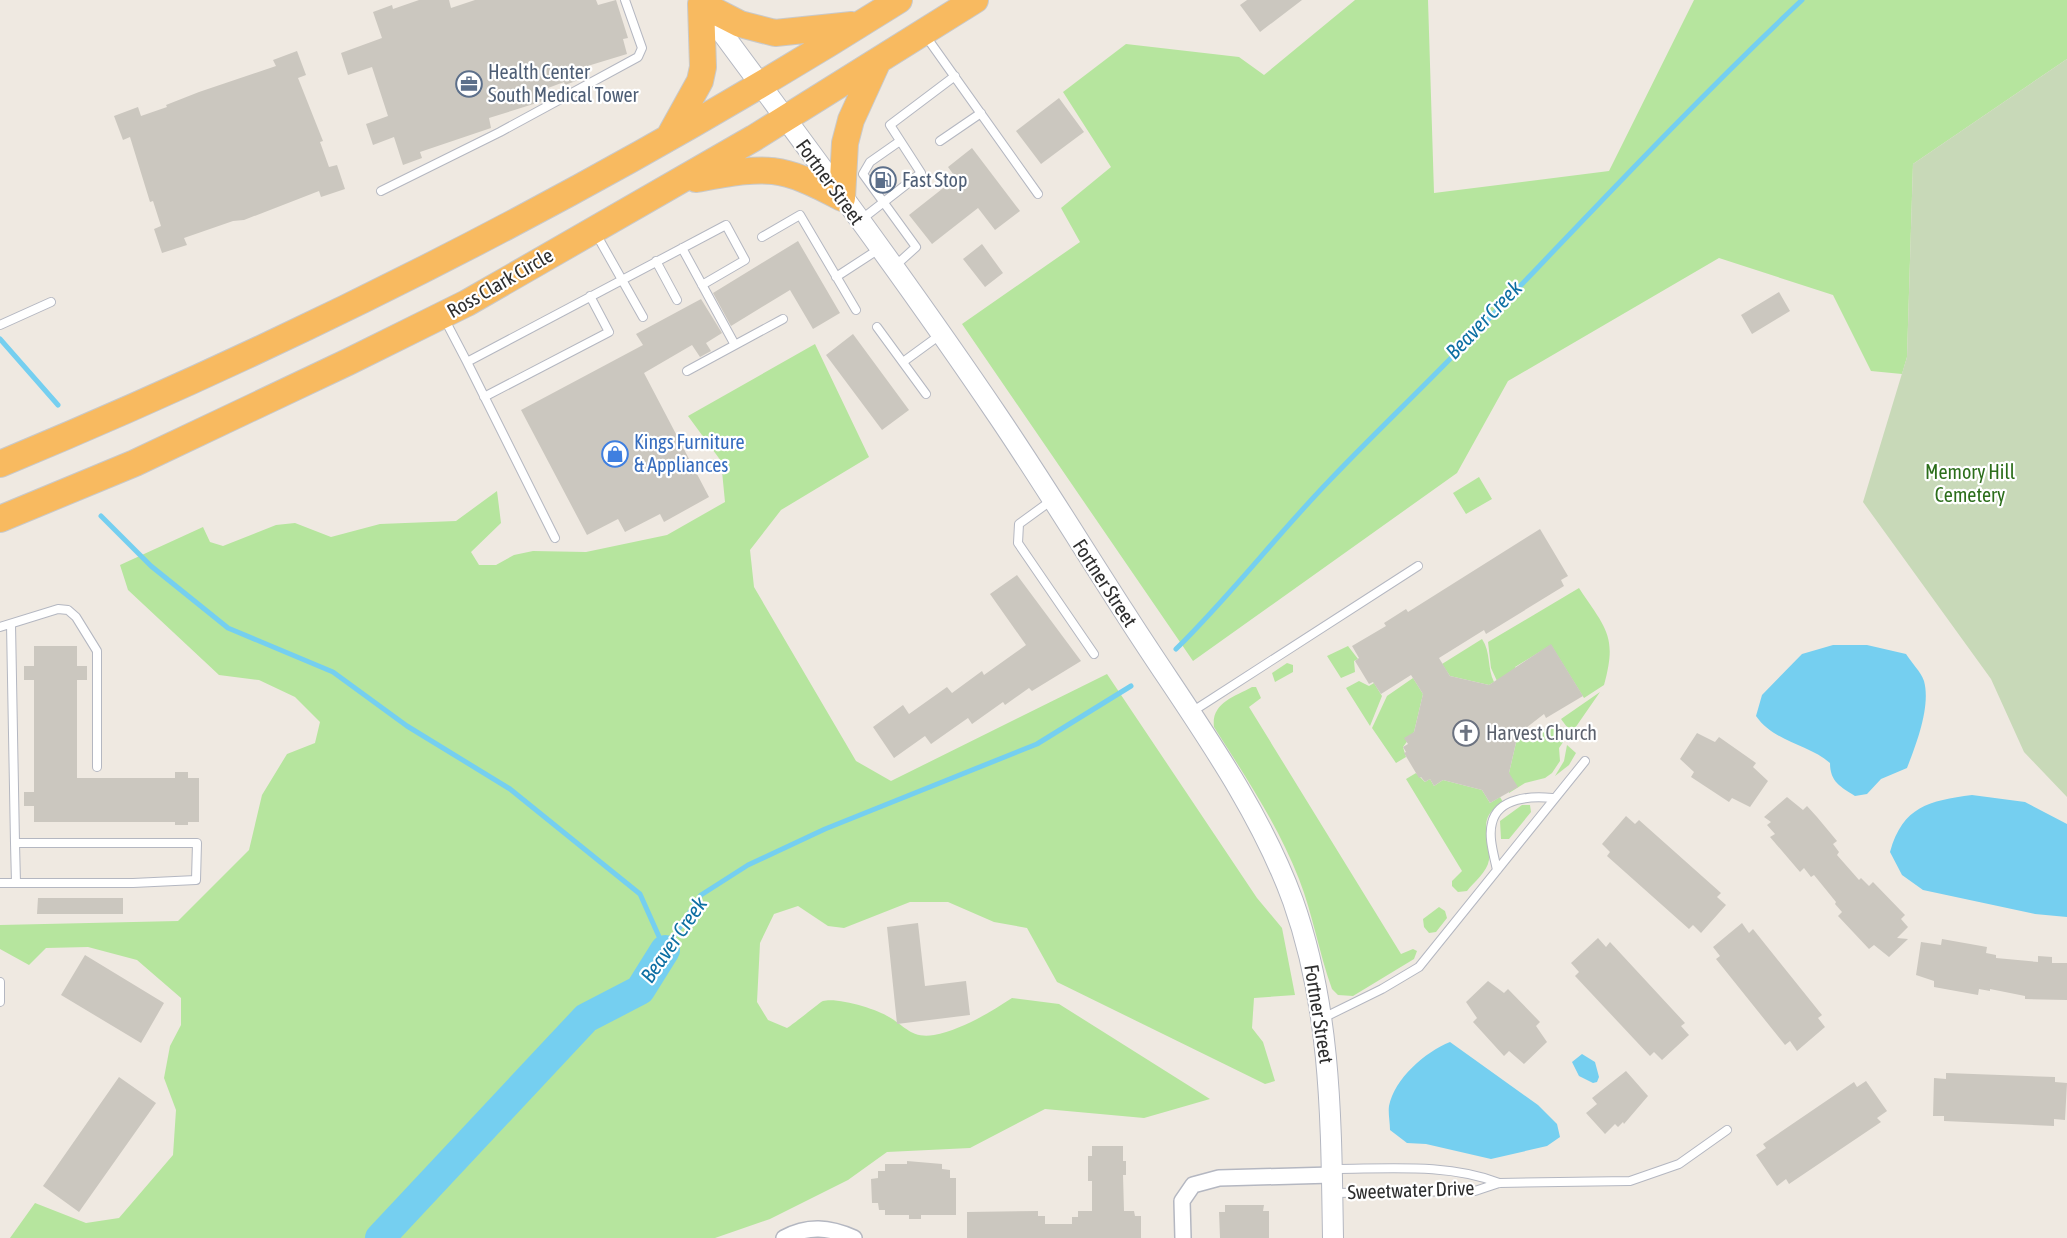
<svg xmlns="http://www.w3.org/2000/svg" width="2067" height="1238" viewBox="0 0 2067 1238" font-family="'Asap Condensed',sans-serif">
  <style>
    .green { fill: #b6e59e }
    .cemetery { fill: #c8d9b8 }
    .water { fill: #75cff0 }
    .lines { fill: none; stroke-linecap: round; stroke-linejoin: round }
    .stream { stroke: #75cff0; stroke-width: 5 }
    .river { stroke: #75cff0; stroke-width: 30 }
    .building { fill: #cbc7bf }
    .service-casing { stroke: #b4b7c1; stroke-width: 10 }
    .minor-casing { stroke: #b4b7c1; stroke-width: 18 }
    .tertiary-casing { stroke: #b4b7c1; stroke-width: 22 }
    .trunk-casing { stroke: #c9c9c9; stroke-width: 28 }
    .service { stroke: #fff; stroke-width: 8 }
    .minor { stroke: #fff; stroke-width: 15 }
    .tertiary { stroke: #fff; stroke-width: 20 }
    .trunk { stroke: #f8ba60; stroke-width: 26 }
    .labels { text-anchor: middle; stroke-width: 4.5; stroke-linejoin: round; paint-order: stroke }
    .service-label { font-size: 20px; fill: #4e5e75; stroke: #fff; text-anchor: start }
    .street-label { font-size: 20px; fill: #2e2e2e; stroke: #fff }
    .shop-label { font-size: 20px; fill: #366cbe; stroke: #fff; text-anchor: start }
    .park-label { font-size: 20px; fill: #2c6e1b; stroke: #fff }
    .worship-label { font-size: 20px; fill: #5b616d; stroke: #fff; text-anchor: start }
    .water-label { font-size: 21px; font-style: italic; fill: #0d6fa3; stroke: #fff }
  </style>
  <rect width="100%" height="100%" fill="#efe9e1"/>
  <path class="green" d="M1355 0H1428L1434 193 1609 171 1694 0H2067V59L1913 164 1907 357 1902 374 1871 371 1833 295 1719 258 1508 381 1457 473 1193 661 962 324 1080 242 1061 208 1111 167 1063 92 1126 44 1239 57 1264 75Z
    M815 344 869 457 781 510 750 550 754 587 856 761 891 781 1107 674 1257 898 1282 928 1295 995 1254 998 1252 1028 1263 1042 1275 1081 1265 1084 1057 982 1027 928 994 922 948 902H910L844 928 828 926 798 906 774 914 760 943 757 1002 768 1020 787 1028C794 1024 820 1002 823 1001 837 997 877 1009 889 1017 905 1026 912 1039 934 1035 961 1030 989 1013 1012 998L1059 1004 1210 1099 1144 1118 1045 1109 970 1148 887 1152 848 1180 770 1219 715 1238H10L35 1203 86 1223 119 1218 173 1155 176 1110 164 1078 170 1046 181 1025V998L137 960 88 947 46 948 29 965 0 949V925L178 921 249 850 262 795 287 754 315 743 320 722 295 697 259 680 219 675 128 590 120 565 203 527 210 542 223 546 276 525 295 523 331 537 380 524 456 521 497 491 501 523 471 552 479 565H496L514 555 533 551 586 552 667 535 725 502 721 461 688 416Z
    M1479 477 1492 499 1466 514 1453 493Z
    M1579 588C1605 628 1618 635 1604 685L1584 698 1551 645 1515 667 1528 689 1497 681 1491 668 1488 642Z
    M1482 639C1491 652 1487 668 1494 682L1489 685 1450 676 1442 664Z
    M1348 646 1358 659 1354 661 1355 672 1341 678 1327 656Z
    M1287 663 1293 665V672L1275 682 1272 673Z
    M1413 678 1423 694 1414 732 1403 747 1406 757 1396 763 1372 728 1387 696Z
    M1359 681 1369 686 1374 683 1382 696 1370 726 1346 688Z
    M1252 687H1256L1261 698 1249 707 1401 954 1413 949 1417 951 1414 959 1353 996 1338 995 1332 989C1319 953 1313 915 1299 879 1278 825 1245 776 1214 727 1211 703 1234 697 1252 687Z
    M1600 692 1573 731H1570L1561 719Z
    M1556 722 1568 735 1559 748 1560 761 1552 773 1545 778 1525 783 1509 793V773L1518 734 1523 731 1528 739Z
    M1567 745 1576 753 1569 765 1555 776 1564 761Z
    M1416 773 1425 782 1430 779 1434 786 1443 780 1482 790 1490 803 1500 797 1503 802C1473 821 1493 834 1489 860 1487 872 1474 882 1467 891L1458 892 1452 886V881L1462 871 1406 779Z
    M1522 805H1530L1531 812 1509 839H1501L1500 821Z
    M1439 907 1445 911 1447 918 1436 932 1429 933 1424 927 1423 919Z"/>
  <path class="cemetery" d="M2067 59V797L2024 752 1991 679 1863 502 1907 357 1913 164Z"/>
  <path class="water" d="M1833 645H1867L1906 654C1911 662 1921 672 1924 681 1931 706 1916 745 1907 768L1881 779 1867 794 1855 796C1841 787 1830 782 1830 763 1808 744 1774 742 1756 716L1762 695 1802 654Z
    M1972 795 2025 802 2067 824V917L2035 914 1923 890 1902 875 1890 852C1903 806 1929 801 1972 795Z
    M1450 1042 1538 1105 1557 1124 1560 1137 1547 1146 1491 1159 1426 1144 1407 1143 1390 1130C1390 1122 1388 1113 1389 1106 1394 1079 1425 1052 1450 1042Z
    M1582 1054 1595 1062 1599 1077 1597 1082 1593 1083 1579 1076 1572 1062Z"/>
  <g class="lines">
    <path class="stream" d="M0 339 58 405
      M101 516 151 566 228 628 333 672 407 726 510 789 640 894 665 950
      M1176 649C1230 596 1276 536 1329 481 1369 439 1412 398 1453 356 1569 236 1681 114 1802 0
      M665 950 701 895 748 865 825 829 1037 744 1131 686"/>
    <path class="river" d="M380 1238 586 1018 640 990 665 950"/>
  </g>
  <path class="building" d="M419 0H449L451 8 475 0H596L598 5 616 0 628 38 623 39 627 54 581 68 584 78 565 85 564 82 540 91 543 101 489 118 491 128 420 152 422 158 403 165 394 137 373 145 366 124 388 116 372 67 348 75 341 53 382 38 373 12 392 5 393 9Z
    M1247 0H1302L1260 32 1240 5Z
    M297 51 306 75 298 78 323 141 320 142 329 167 337 165 345 189 321 197 319 191 244 220 233 221 184 238 187 245 162 253 154 229 161 226 153 201 150 202 130 137 123 140 114 116 138 107 141 116 167 107 166 105 199 92 276 66 273 60Z
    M1059 98 1084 132 1041 164 1016 131Z
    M972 148 1020 211 995 230 978 208 932 244 909 215 956 178 948 167Z
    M798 241 840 313 813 329 790 290 731 326 713 293Z
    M982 244 1003 273 985 287 963 259Z
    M1779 292 1790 311 1752 334 1741 315Z
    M701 299 722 333 706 343 711 351 700 357 692 345 644 373 709 497 664 522 660 514 625 532 618 519 587 535 521 410 643 345 636 334Z
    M853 334 909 410 882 430 826 355Z
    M1540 529 1568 576 1561 580 1564 586 1486 634 1484 630 1439 658 1450 676 1489 685 1551 644 1583 696 1546 718 1544 714 1518 734 1509 773 1518 787 1490 803 1482 790 1443 780 1434 786 1430 779 1425 782 1421 777 1419 778 1404 753 1406 752 1403 747 1408 744 1404 738 1414 732 1423 694 1411 675 1381 694 1373 682 1369 684 1355 661 1359 658 1352 646 1386 626 1384 623 1406 609 1408 612Z
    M1017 575 1081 661 1032 691 1029 688 1005 705 1003 702 972 724 968 718 931 744 925 736 894 758 873 727 903 705 909 714 947 687 952 693 982 671 984 675 1026 645 990 594Z
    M34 646H77V666H87V680H77V778H175V772H188V778H199V822H188V825H175V822H34V806H24V792H34V680H24V666H34Z
    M1697 733 1715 742 1719 737 1756 763 1753 767 1768 781 1750 807 1732 798 1729 802 1691 777 1694 772 1680 759Z
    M1787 797 1803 810 1807 806 1817 817 1837 841 1833 844 1839 852 1837 855 1859 880 1861 878 1869 886 1873 882 1905 915 1901 919 1908 927 1897 938 1908 939 1889 957 1874 945 1869 949 1838 916 1842 912 1835 904 1836 902 1814 875 1811 877 1804 868 1800 872 1770 837 1775 834 1767 825 1771 822 1764 817Z
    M1626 816 1635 824 1639 820 1721 893 1717 897 1726 905 1701 933 1693 925 1689 929 1607 856 1610 852 1602 844Z
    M38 898H123V914H37Z
    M918 923 925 986 966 981 970 1015 897 1024 887 927Z
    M1742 923 1749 933 1753 929 1822 1015 1818 1018 1825 1027 1797 1051 1790 1041 1785 1045 1716 959 1720 956 1713 947Z
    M1598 938 1606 947 1610 942 1685 1023 1681 1026 1689 1035 1662 1060 1654 1052 1650 1056 1575 976 1579 972 1571 963Z
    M1942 939 1987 947 1986 953 1996 955V958L2038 962V956L2052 957V963H2067V1000L2025 999V996L1990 989V991L1979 989 1978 995 1934 987V981L1916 975 1921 942 1941 945Z
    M85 955 164 1003 141 1043 61 995Z
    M1488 981 1504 993 1508 989 1540 1022 1536 1026 1547 1042 1524 1064 1509 1051 1504 1056 1473 1022 1477 1018 1466 1002Z
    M1626 1071 1648 1096 1624 1124 1623 1122 1618 1127 1615 1124 1605 1134 1586 1113 1597 1104 1592 1098Z
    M1946 1073 2055 1077V1082L2067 1083 2065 1120 2054 1119V1126L1944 1121V1116H1933L1934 1078 1946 1079Z
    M119 1077 156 1103 79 1212 43 1186Z
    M1866 1081 1887 1111 1877 1118 1881 1122 1789 1184 1786 1179 1777 1186 1756 1155 1766 1148 1763 1144 1854 1082 1857 1087Z
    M1092 1146H1123V1161H1126V1175H1123L1124 1211H1134L1135 1216H1141V1238H967V1212L1038 1211V1216H1045V1224H1072V1217H1078V1211H1092V1181H1088V1156H1092Z
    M907 1161 942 1164V1169L950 1170V1178H956V1215H921V1219H909V1215H885V1210H879L878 1203H872L871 1179 878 1178V1171H885V1164H907Z
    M1225 1205H1264L1263 1211H1269V1238H1220L1219 1212H1225Z"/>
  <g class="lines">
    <g class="service-casing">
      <path id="service" d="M925 35 1038 194
        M940 141 981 113
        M381 191 500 132 638 57 642 48 625 0
        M862 219 921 173 890 125 955 76
        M595 232 643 317
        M762 237 800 215 856 310
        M682 248 735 345
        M656 261 677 300
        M895 266 916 247 863 174 870 162 900 141
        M836 277 879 249
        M445 320 467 362 726 225 745 260 702 285
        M0 325 51 302
        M877 327 926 394
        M467 362 555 538
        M903 362 940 335
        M687 371 783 319
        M484 397 609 332 590 296
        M1052 500 1019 524 1018 543 1094 654
        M0 627 58 609 68 610 76 617 97 651V767
        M1190 713 1418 566
        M15 843 16 883
        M1497 870C1494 855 1488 837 1492 823 1498 797 1532 796 1552 798
        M0 883H133L196 880 197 843H15L11 624
        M0 982V1002
        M1323 1018 1382 989 1419 967 1585 761
        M1333 1169C1387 1169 1448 1163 1499 1183
        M1334 1193 1475 1191 1499 1183 1630 1181 1679 1164 1727 1130"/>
    </g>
    <g class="minor-casing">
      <path id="minor" d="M784 1238C808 1225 829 1227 854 1238
        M1183 1238 1182 1201 1193 1185 1219 1178 1332 1175"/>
    </g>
    <g class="tertiary-casing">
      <path id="tertiary" d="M703 7C803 142 904 277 998 416 1042 481 1083 548 1125 613 1184 706 1255 797 1293 901 1332 1011 1331 1124 1333 1238"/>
    </g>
    <g class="trunk-casing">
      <path id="trunk" d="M669 137 700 81 703 67 701 4 740 24 775 33 852 25
        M696 179C766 167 777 163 842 198L845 143 851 120 877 63
        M0 464C311 335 614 180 899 0
        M0 519 135 463 348 362 467 303 754 138 975 0"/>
    </g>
    <use href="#service" class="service"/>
    <use href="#minor" class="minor"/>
    <use href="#tertiary" class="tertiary"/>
    <use href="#trunk" class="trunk"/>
  </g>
  <defs>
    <g id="office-ring" transform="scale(1.35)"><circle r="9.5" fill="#fff" stroke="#5c6f8a" stroke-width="1.5"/><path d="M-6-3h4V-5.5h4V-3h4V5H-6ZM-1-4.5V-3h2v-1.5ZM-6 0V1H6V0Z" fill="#5c6f8a"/></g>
    <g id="fuel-ring" transform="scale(1.35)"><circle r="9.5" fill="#fff" stroke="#5c6f8a" stroke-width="1.5"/><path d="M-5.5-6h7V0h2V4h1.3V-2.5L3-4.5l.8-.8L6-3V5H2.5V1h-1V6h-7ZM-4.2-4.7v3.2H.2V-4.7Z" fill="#5c6f8a"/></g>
    <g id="shop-ring" transform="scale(1.35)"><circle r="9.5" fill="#fff" stroke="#3f7fe0" stroke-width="1.5"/><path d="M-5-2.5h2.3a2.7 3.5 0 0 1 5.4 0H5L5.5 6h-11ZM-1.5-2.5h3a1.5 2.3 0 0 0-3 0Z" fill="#3f7fe0"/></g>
    <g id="church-ring" transform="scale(1.35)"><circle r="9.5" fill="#fff" stroke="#6b7280" stroke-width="1.5"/><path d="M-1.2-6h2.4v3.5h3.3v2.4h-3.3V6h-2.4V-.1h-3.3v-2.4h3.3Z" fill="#6b7280"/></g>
  </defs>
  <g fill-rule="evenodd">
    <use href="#office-ring" x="469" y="84"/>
    <use href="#fuel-ring" x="883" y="180"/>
    <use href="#shop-ring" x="615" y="454"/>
    <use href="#church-ring" x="1466" y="733"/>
  </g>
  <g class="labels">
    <g class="service-label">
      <text x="488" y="79">Health Center<tspan x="488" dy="23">South Medical Tower</tspan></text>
      <text x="902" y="187">Fast Stop</text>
    </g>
    <g class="street-label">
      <text transform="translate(830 182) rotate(54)" y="7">Fortner Street</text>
      <text transform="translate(500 283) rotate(-30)" y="7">Ross Clark Circle</text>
      <text transform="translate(1105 583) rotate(57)" y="7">Fortner Street</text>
      <text transform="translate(1319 1014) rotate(81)" y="7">Fortner Street</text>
      <text transform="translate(1411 1190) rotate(-2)" y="7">Sweetwater Drive</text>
    </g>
    <g class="shop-label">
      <text x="634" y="449">Kings Furniture<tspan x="634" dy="23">&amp; Appliances</tspan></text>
    </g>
    <g class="park-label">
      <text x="1970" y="479">Memory Hill<tspan x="1970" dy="23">Cemetery</tspan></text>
    </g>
    <g class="worship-label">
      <text x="1486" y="740">Harvest Church</text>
    </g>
    <g class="water-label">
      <text transform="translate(1484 320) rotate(-46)" y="7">Beaver Creek</text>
      <text transform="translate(674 940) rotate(-55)" y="7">Beaver Creek</text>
    </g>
  </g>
</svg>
